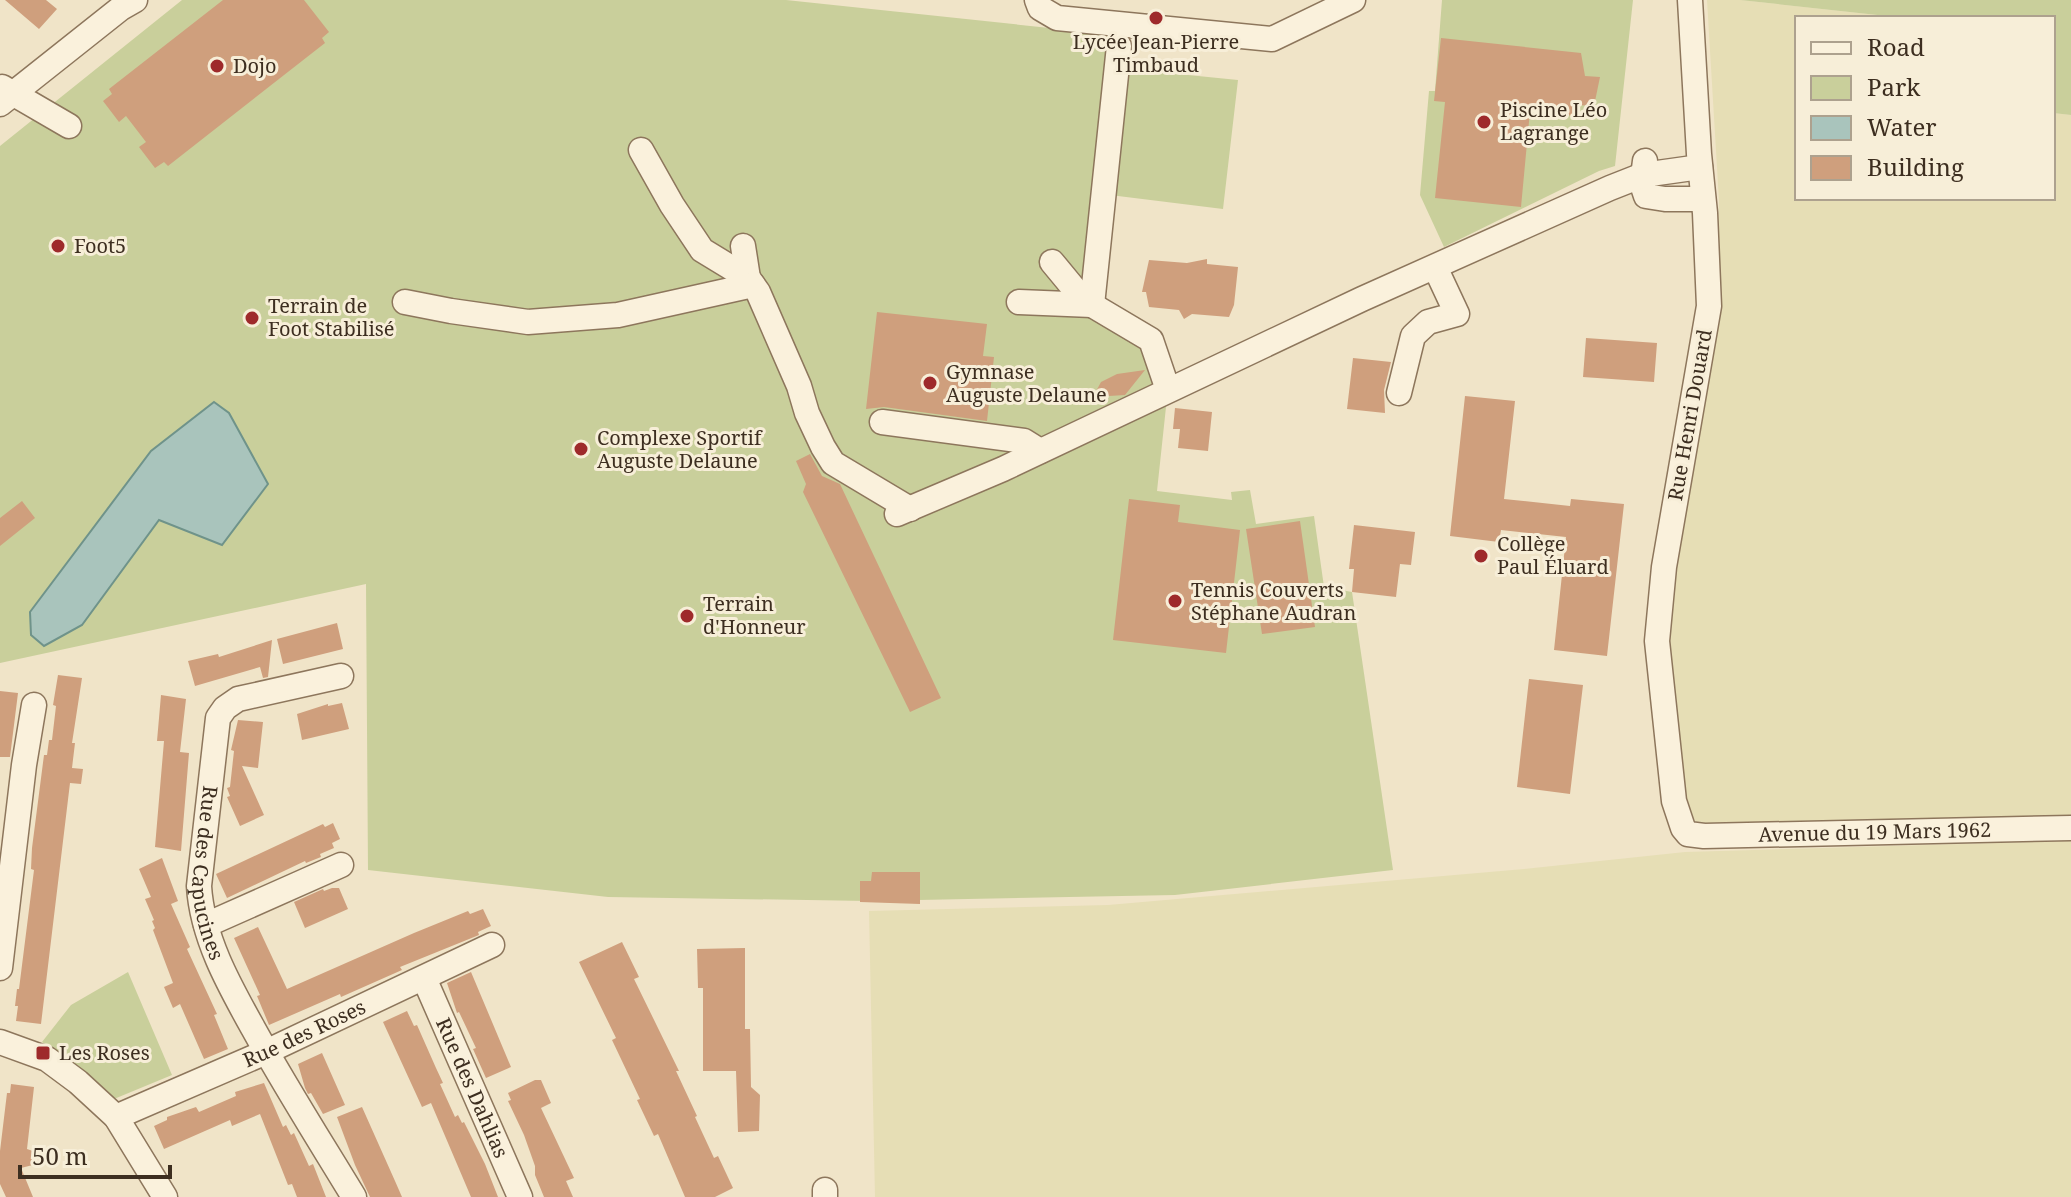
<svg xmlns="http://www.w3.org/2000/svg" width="2071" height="1197" viewBox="0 0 2071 1197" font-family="'Noto Serif',serif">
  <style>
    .farmland { fill: #e6deb5 }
    .green { fill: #c9cf9b }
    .water { fill: #a9c4bc; stroke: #6f938a; stroke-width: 2 }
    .building { fill: #cf9f7d }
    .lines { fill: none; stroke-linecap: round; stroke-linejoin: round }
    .minor-casing { stroke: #8d765c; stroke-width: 27 }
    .minor { stroke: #faf1dc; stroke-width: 24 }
    .poi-dot { fill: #9e2a2b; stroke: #f7eed8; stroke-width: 3 }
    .labels { text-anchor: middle; stroke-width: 6; stroke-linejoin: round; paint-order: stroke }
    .poi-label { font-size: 20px; fill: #3d2e20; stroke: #f7eed8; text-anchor: start }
    .street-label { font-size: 20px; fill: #3d2e20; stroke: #f7eed8 }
  </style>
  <rect width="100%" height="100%" fill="#f0e4c8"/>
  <path class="farmland" d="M1707 0H1740L1905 18H1797V198H2053V113L2071 115V817L1698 825 1680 797 1667 652 1676 544 1714 319 1719 201Z
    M2071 841V1197H875L869 911 1108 905 1524 869 1685 852Z"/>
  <path class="green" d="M182 0H786L1116 35 1083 315 1139 340 1158 373 1166 407 1157 491 1232 500 1231 492 1250 490 1256 524 1314 516 1324 587 1352 592 1393 870 1175 895 868 901 608 897 368 870 366 584 0 663V146Z
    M1442 0H1633L1615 166 1599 171 1444 247 1420 195 1429 91H1435Z
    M1740 0H2071V115L2053 113V18H1905Z
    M1118 68 1238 80 1223 209 1110 195Z
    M128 972 172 1075 114 1099 42 1042 71 1005Z"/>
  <path class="water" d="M214 402 229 413 268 484 222 545 159 520 82 625 44 646 31 635 30 612 151 451Z"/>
  <path class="building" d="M5 0H46L57 9 39 29Z
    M223 0H304L329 32 322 38 325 43 168 166 164 162 155 168 139 147 146 142 126 116 119 122 103 101 112 94 109 89Z
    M1441 38 1581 53 1585 76 1600 77 1594 106 1578 105 1575 116 1530 111 1521 207 1435 198 1445 102 1434 101Z
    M1207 259V264L1238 267 1234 305 1229 317 1192 314 1184 319 1179 310 1149 307 1146 292H1142L1149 260 1187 263Z
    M877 312 987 324 983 356 994 357 987 421 884 407 866 409Z
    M1586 338 1657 343 1654 382 1583 377Z
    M1353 358 1391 362 1384 390 1385 413 1347 409Z
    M1145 370 1125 395 1093 397 1101 382 1117 374Z
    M1465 396 1515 401 1504 499 1570 506 1571 499 1624 504 1607 656 1554 650 1566 537 1501 530 1499 542 1450 536Z
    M1175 408 1212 412 1208 451 1178 448 1180 429H1173Z
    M810 454 822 476 840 484 941 698 910 712 803 492 806 484 796 461Z
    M1129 499 1180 505 1178 522 1240 530 1226 653 1113 640Z
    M22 501 35 518 0 546V518Z
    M1300 521 1315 627 1262 634 1246 529Z
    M1354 525 1415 532 1411 565 1400 564 1396 597 1352 592 1354 569H1349Z
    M337 623 343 649 283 664 277 639Z
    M272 640 268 677 263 678 260 667 195 686 188 661 218 654 219 657Z
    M58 675 82 678 72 743H75L72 768 83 769 81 784 70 783 41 1024 16 1021 18 1006H15L17 989H19L34 870 31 869 32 848 44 755H47L49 740H52L56 706 53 705Z
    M1529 679 1583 685 1570 794 1517 787Z
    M0 691 18 693 10 757H0Z
    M161 695 186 699 180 752 189 753 181 851 155 847 164 741H157Z
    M342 703 349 729 302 740 297 714 328 704V706Z
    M238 720 263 722 258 768 242 766 264 815 240 826 227 797 230 796 227 788 230 787 234 751 231 750Z
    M333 823 340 839 332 843 334 848 320 854 321 857 306 863 305 861 227 898 216 874 323 824 325 827Z
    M162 858 178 901 171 904 190 947 187 949 217 1014 214 1015 228 1049 204 1059 180 1004 173 1008 164 987 173 983 153 930 155 928 152 921 154 920 145 899 151 897 139 869Z
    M872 872H920V904L860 902V881H871Z
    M332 888H339L348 909 305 928 294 902 323 889 324 891Z
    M483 909 491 926 478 932 479 935 400 967 402 970 341 997 340 994 269 1025 257 996 260 995 234 938 258 927 287 989 414 933 468 911 470 914Z
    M622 942 639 977 634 979 679 1071H676L697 1116 695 1117 714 1158 718 1156 733 1188 715 1197H685L658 1134 654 1136 637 1100 640 1099 612 1040 616 1038 579 962Z
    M745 948V1029H750L751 1087 760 1095 759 1131 738 1132 736 1071H703V988H698L697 949Z
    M471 972 511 1067 486 1078 473 1049 476 1048 459 1012 457 1013 447 983Z
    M407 1011 414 1026 417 1025 436 1068 443 1083 440 1084 455 1117 458 1115 462 1123 464 1122 485 1164 498 1197H471L431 1103 422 1107 383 1022Z
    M322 1053 345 1105 323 1114 311 1093 308 1094 305 1088 298 1064Z
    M535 1080H541L551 1103 541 1108 574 1178 566 1181 573 1197H544L535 1175V1166L524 1135 508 1101 511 1100 508 1093Z
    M264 1083 283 1127 286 1125 291 1135 294 1133 309 1166 313 1164 326 1197H297L292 1184 288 1185 260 1114 232 1126 230 1120 164 1149 154 1126 167 1120V1117L196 1107 199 1112 236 1096 235 1092Z
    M11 1084 34 1087 27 1149 56 1159 21 1168 33 1197H6L0 1184V1151L7 1093H10Z
    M362 1107 395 1181 402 1197H370L355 1165 337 1117Z"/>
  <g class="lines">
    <g class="minor-casing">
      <g id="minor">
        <path d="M1037 0 1040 8 1057 18 1272 39 1353 0"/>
        <path id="s1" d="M1690 0 1699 154 1705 213 1709 306 1664 567 1657 641 1674 801 1683 828 1688 834 1704 836 2071 828"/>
        <path d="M2 87 69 126"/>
        <path d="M0 104 121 8 135 0"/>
        <path d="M641 150 672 205 702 250 748 278 758 292 799 386 807 413 823 447 833 463 910 509"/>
        <path d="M1645 161 1642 184 1646 196 1665 199H1703"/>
        <path d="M743 246 748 278"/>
        <path d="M1052 262 1076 291 1092 305 1151 340 1168 390"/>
        <path d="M405 302 451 311 528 322 618 315 753 285"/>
        <path d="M1019 302 1092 305 1119 46"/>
        <path d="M1399 393 1413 336 1428 322 1457 314 1435 267"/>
        <path d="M882 422 1024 441 1040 451"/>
        <path d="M897 514 1003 469 1362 299 1610 188 1643 175 1700 167"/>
        <path id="s2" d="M341 676 238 699 225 708 218 718 199 886C202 937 229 985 253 1028 285 1086 320 1141 354 1197"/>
        <path d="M206 925 341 865"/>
        <path d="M0 968 24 765 34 705"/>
        <path id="s3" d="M424 978 520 1197"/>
        <path d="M0 1042 47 1059 78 1082 116 1117 165 1197"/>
        <path id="s4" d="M116 1117 266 1052 492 945"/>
        <path d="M825 1190V1197"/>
      </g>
    </g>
    <use href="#minor" class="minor"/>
  </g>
  <g class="poi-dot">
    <circle cx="1156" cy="18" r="8"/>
    <circle cx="217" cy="66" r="8"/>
    <circle cx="1484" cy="122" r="8"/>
    <circle cx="58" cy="246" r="8"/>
    <circle cx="252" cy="318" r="8"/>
    <circle cx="930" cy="383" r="8"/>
    <circle cx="581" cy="449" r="8"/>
    <circle cx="1481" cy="556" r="8"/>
    <circle cx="1175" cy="601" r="8"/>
    <circle cx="687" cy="616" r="8"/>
    <rect x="35" y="1045" width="16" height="16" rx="4"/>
  </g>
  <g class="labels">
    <g class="poi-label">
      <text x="1156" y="49" text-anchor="middle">Lycée Jean-Pierre<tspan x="1156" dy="23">Timbaud</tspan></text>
      <text x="233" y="73">Dojo</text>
      <text x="1500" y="117">Piscine Léo<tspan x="1500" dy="23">Lagrange</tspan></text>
      <text x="74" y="253">Foot5</text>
      <text x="268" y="313">Terrain de<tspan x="268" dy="23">Foot Stabilisé</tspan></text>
      <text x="946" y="379">Gymnase<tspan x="946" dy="23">Auguste Delaune</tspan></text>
      <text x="597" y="445">Complexe Sportif<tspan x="597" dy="23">Auguste Delaune</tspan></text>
      <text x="1497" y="551">Collège<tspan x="1497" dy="23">Paul Éluard</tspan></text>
      <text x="1191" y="597">Tennis Couverts<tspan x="1191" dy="23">Stéphane Audran</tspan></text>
      <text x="703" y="611">Terrain<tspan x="703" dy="23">d'Honneur</tspan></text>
      <text x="59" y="1060">Les Roses</text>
    </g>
    <g class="street-label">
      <text transform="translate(1690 415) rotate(-80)" y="7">Rue Henri Douard</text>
      <text dy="7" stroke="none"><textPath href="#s1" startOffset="1030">Avenue du 19 Mars 1962</textPath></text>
      <text dy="7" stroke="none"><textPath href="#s2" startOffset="290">Rue des Capucines</textPath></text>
      <text dy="7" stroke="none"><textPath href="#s4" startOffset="206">Rue des Roses</textPath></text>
      <text dy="7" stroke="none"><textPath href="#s3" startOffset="120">Rue des Dahlias</textPath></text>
    </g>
  </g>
  <rect x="1795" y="16" width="260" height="184" fill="#f7eed8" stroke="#ada18e" stroke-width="2"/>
  <rect x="1811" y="42" width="40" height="12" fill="#faf1dc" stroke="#ada18e" stroke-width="2"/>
  <text x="1867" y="56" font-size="24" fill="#3d2e20">Road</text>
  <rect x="1811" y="76" width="40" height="24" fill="#c9cf9b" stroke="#ada18e" stroke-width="2"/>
  <text x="1867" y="96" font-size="24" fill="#3d2e20">Park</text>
  <rect x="1811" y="116" width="40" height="24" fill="#a9c4bc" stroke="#ada18e" stroke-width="2"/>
  <text x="1867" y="136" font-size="24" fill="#3d2e20">Water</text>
  <rect x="1811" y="156" width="40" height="24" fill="#cf9f7d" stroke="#ada18e" stroke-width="2"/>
  <text x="1867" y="176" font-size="24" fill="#3d2e20">Building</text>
  <path d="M20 1165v12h150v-12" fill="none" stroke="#3d2e20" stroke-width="4"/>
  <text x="32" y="1165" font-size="24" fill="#3d2e20" stroke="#f7eed8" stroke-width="6" paint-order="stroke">50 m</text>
</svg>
